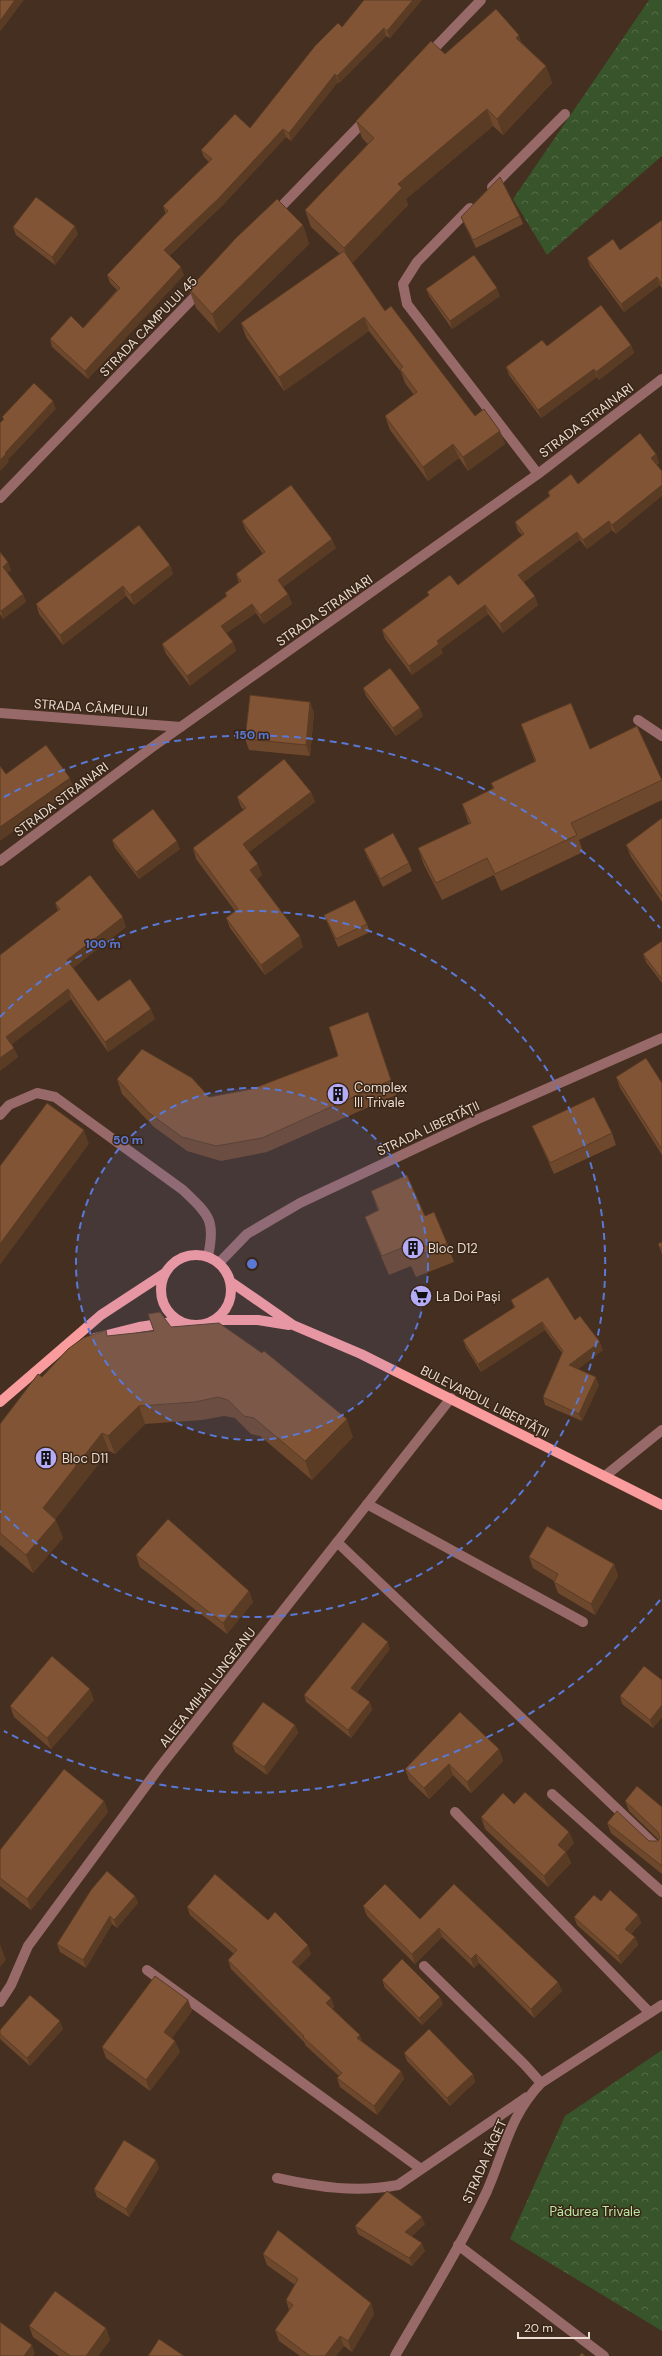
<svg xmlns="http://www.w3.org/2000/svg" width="662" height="2356" viewBox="0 0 662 2356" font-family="'DM Sans',sans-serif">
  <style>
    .forest { fill: url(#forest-crowns) }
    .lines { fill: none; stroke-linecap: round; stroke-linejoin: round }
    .minor { stroke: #986969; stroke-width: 10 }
    .major { stroke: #fa9b9d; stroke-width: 10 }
    .wall { fill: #6e482d }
    .shaded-wall { fill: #5a3b24 }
    .building { fill: #805434; stroke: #5a3b24 }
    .ring { fill: none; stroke: #5a79d6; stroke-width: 2; stroke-dasharray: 7 5 }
    .labels { text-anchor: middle; stroke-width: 3; stroke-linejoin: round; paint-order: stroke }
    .street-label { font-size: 13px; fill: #eadcd2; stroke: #392516 }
    .poi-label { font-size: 13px; fill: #eadcd2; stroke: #392516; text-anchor: start }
    .park-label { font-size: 13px; fill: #bbeaa5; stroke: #392516 }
    .centre { fill: #5a79d6; stroke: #392516; stroke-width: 2 }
    .ring-label { font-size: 12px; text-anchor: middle; font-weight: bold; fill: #5a79d6; stroke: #392516; stroke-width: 3; stroke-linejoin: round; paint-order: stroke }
  </style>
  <defs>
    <pattern id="forest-crowns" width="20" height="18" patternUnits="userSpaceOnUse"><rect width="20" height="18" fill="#38542a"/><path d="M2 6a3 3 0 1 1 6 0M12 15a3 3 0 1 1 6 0" fill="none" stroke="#556c48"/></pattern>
  </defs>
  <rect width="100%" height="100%" fill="#442f20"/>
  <path class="forest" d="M649 0H662V156L547 255 513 199Z
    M662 2050V2331L510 2239 565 2116Z"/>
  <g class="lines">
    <path class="minor" d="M428 55 481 0
      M492 187 565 114
      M470 208 417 262 403 284 407 304 538 474
      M274 214 367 118
      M0 498 202 289
      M0 713 181 727
      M638 720 662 736
      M0 861 151 748 538 474 662 379
      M0 1115 9 1105 37 1093 55 1097 183 1190C209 1215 216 1220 208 1256
      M219 1263 247 1234 300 1203 478 1119 662 1038
      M605 1476 662 1430
      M367 1504 583 1622
      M337 1542 657 1847
      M552 1794 662 1892
      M455 1812 650 2013
      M424 1966 525 2065 541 2083
      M147 1970 421 2169
      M0 2002 11 1985 28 1946 159 1768 451 1398
      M277 2178C318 2187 356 2193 398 2185L527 2097
      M458 2245 604 2356
      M395 2356C426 2302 460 2248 487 2191 504 2152 510 2115 541 2083L662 2005"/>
    <path class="major" d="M161 1290a35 35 0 1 1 70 0a35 35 0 1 1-70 0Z
      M231 1282 293 1325 361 1354 662 1505
      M214 1320H258L289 1325
      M95 1338 139 1327 179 1321
      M0 1402 101 1315 165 1273"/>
  </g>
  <path class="wall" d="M422 0 390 38 386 36 339 83 338 82 291 141 286 137 222 206 169 256 184 275 88 379 52 347 50 339 83 328 117 290 110 283 107 275 166 214 163 206 209 162 204 157 201 150 250 128 342 27Z
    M522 43 546 66 552 83 503 135 493 126 406 199 408 205 352 263 385 311 475 416 500 431 505 444 468 471 459 458 428 481 390 430 385 416 414 395 405 383 401 372 369 331 284 391 246 337 241 323 340 254 311 227 305 210 368 144 362 138 356 121 445 54Z
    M520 216 523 224 476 248 464 224 461 217Z
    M662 220V288L660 285 624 312 590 266 587 258 620 250Z
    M303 225 309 244 219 333 196 308 189 289Z
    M13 227 78 234 55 265 16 235Z
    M426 289 500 296 452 329 429 296Z
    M631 345 634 353 599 380 597 377 541 418 509 375 506 367 547 346Z
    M656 454 659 463 657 465 616 534 612 530 587 549 580 540 524 582 538 605 503 633 488 614 441 649 443 653 412 675 385 639 382 630 429 596 427 592 458 585 522 535 518 531 515 522 549 496 548 492 578 484Z
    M242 521 336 548 283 587 288 594 292 604 264 624 256 613 226 633 233 642 236 651 190 686 166 654 162 644 226 596 225 593 239 583 236 574 263 554 246 531Z
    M0 552 11 570 7 573 23 594 26 602 3 619 0 614Z
    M170 565 173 574 134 605 126 596 63 645 39 614 36 604Z
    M363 688 423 716 396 736 366 696Z
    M310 702 314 713 310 756 249 750 245 739Z
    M521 724 590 749 662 779V800L579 840 583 852 501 891 494 875 442 900 424 865 418 848 469 824 462 804 493 789 491 783 535 762Z
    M311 792 315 802 249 852 262 875 257 879 303 947 265 975 230 928 226 918 235 911 196 859 193 848 244 810 241 807 237 797Z
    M662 818V902L631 857 626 845Z
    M112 840 180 849 139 879 115 848Z
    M364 849 409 863 412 871 383 887 367 857Z
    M55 903 126 927 73 968 98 1001 155 1019 108 1052 71 999 12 1044 18 1057 0 1071V955L58 911Z
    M324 915 367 924 370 932 338 947 327 922Z
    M662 941V983L646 962 643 954Z
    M368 1012 396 1095 267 1152 221 1161 187 1151 154 1127 122 1094 117 1079 209 1097 252 1089 338 1056Z
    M616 1077 662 1083V1155L620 1088Z
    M532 1126 612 1133 616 1145 554 1174 537 1137Z
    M371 1191 425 1216 447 1243 454 1262 416 1277 411 1266 389 1275 372 1235 365 1217 378 1211Z
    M662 1242V1254L658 1244Z
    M511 1300 575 1320 603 1350 578 1369 599 1385 582 1421 545 1405 543 1397 562 1353 545 1330 481 1372 466 1348 463 1340 514 1308Z
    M148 1314 171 1327 353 1437 312 1480 260 1436 251 1434 235 1418 224 1416 202 1420 145 1424 115 1454 109 1451 55 1519 63 1538 33 1573 0 1545V1424L42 1377 108 1336 154 1331Z
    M136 1555 249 1591 253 1602 227 1634 140 1567Z
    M529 1557 614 1564 618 1576 595 1615 558 1593 554 1582V1581L533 1568Z
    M390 1649 357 1692 370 1702 372 1710 351 1738 306 1702 304 1695Z
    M662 1680V1717L653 1728 622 1704 620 1696Z
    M94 1700 51 1749 14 1717 10 1706Z
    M295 1725 298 1733 267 1775 235 1752 232 1744Z
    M499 1749 503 1761 471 1793 453 1775 429 1799 409 1780 405 1769Z
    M104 1801 108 1812 31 1910 0 1886V1850Z
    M625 1801 662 1807V1874L611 1833 607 1823 649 1841H658L659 1840 629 1811Z
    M514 1804 569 1832 574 1843 566 1852 571 1863 548 1887 485 1829 481 1817Z
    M135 1896 138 1903 117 1928 112 1924 86 1968 60 1952 57 1944Z
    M601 1901 638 1915 641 1923 631 1934 635 1937 638 1945 621 1964 577 1925 574 1917Z
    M363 1906 420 1919 558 1982 562 1991 534 2018 479 1963 474 1968 442 1937 415 1964 367 1916Z
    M187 1907 268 1920 311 1954 298 1967 331 1998 334 2007 332 2009 363 2042 401 2071 404 2079 377 2115 340 2087 337 2078 339 2076 306 2046 304 2042 231 1969 228 1960 234 1954 190 1915Z
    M382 1980 443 2004 422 2025 385 1988Z
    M188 2000 192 2011 172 2038 175 2041 180 2052 150 2091 106 2058 102 2047Z
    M63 2029 30 2066 1 2040 0 2038V2030Z
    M404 2053 473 2074 475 2082 450 2106 407 2061Z
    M159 2168 129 2217 97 2197 94 2189Z
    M425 2224 412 2236 425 2251 412 2266 358 2234 355 2226Z
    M263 2254 371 2303 374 2314 352 2352 344 2346 336 2356H300L279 2341 275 2330 289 2310 286 2300 295 2285 267 2265Z
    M29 2326 106 2328 110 2340 98 2356H59L33 2337Z"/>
  <path class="shaded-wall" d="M15 0H24L0 32V21Z
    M413 0H422L390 38 387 31Z
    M384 28 386 36 339 83 337 76Z
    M519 35 525 52 516 38Z
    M546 66 552 83 503 135 497 119Z
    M335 74 338 82 291 141 289 133Z
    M487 109 493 126 406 199 408 205 351 265 344 248 398 184Z
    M283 129 286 137 222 206 166 258 164 250Z
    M303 225 309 244 219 333 212 314Z
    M75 226 78 234 55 265 52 257Z
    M181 267 184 275 88 379 85 371Z
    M657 277 660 285 624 312 621 304Z
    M497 288 500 296 452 329 450 321Z
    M364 317 369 331 284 391 279 377Z
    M631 345 634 353 599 380 596 372Z
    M594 369 597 377 541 418 538 410Z
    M53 401 56 409 8 460 9 462 0 471V460L5 453Z
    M500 431 505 444 468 471 463 457Z
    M453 444 459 458 428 481 423 467Z
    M656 454 659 463 654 467 651 458Z
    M662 485V496L616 534 612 525Z
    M609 521 612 530 587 549 583 540Z
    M577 532 580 540 521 584 518 575Z
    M332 539 336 548 281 589 278 580Z
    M8 562 11 570 5 575 3 567Z
    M170 565 173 574 134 605 130 595Z
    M123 586 126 596 63 645 60 635Z
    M23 594 26 602 3 619 1 611Z
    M288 594 292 604 264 624 260 615Z
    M535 596 538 605 503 633 500 624Z
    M252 604 256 613 224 635 221 626Z
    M485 605 488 614 441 649 443 653 412 675 409 666 437 641Z
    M233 642 236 651 190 686 187 676Z
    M310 702 314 713 310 756 306 745Z
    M420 708 423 716 396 736 393 728Z
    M70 778 74 789 0 841V827Z
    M311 792 315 802 246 854 243 844Z
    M177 841 180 849 139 879 136 872Z
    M258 864 262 875 254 880 250 870Z
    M123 917 126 927 70 970 67 960Z
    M300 936 303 947 265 975 261 965Z
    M68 989 71 999 9 1046 6 1037Z
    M151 1009 155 1019 108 1052 105 1042Z
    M14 1048 18 1057 0 1071V1058Z
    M84 1130 89 1144 0 1265V1244Z
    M542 1322 545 1330 481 1372 478 1364Z
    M600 1342 603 1350 572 1373 569 1365Z
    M596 1377 599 1385 582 1421 579 1414Z
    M139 1406 145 1424 115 1454 108 1436Z
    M347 1419 353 1437 312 1480 305 1461Z
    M102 1433 109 1451 50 1526 43 1508Z
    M56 1520 63 1538 33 1573 26 1555Z
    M614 1564 618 1576 595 1615 591 1604Z
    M249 1591 253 1602 227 1634 223 1623Z
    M388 1642 390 1649 354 1695 351 1688Z
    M90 1689 94 1700 51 1749 47 1738Z
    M370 1702 372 1710 351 1738 348 1730Z
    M662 1705V1717L653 1728 650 1720Z
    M295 1725 298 1733 267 1775 264 1767Z
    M499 1749 503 1761 471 1793 467 1782Z
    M449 1764 453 1775 429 1799 424 1788Z
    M104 1801 108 1812 31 1910 27 1899Z
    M569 1832 574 1843 562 1856 558 1845Z
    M566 1852 571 1863 548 1887 544 1876Z
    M135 1896 138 1903 117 1928 114 1920Z
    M638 1915 641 1923 628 1936 625 1929Z
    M110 1916 112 1924 86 1968 83 1960Z
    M439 1928 442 1937 415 1964 412 1954Z
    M635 1937 638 1945 621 1964 618 1956Z
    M0 1944 6 1960 0 1967Z
    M308 1945 311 1954 295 1970 292 1962Z
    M476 1954 479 1963 474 1968 471 1959Z
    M558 1982 562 1991 534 2018 531 2009Z
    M440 1997 443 2004 422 2025 419 2018Z
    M331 1998 334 2007 329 2012 326 2003Z
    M188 2000 192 2011 168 2044 164 2032Z
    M60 2021 63 2029 30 2066 27 2058Z
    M360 2035 363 2043 357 2038Z
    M175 2041 180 2052 150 2091 146 2080Z
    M401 2071 404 2079 377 2115 374 2106Z
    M473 2074 475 2082 450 2106 447 2098Z
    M156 2160 159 2168 129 2217 126 2209Z
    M422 2217 425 2224 408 2240 405 2232Z
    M422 2243 425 2251 412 2266 409 2258Z
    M371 2303 374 2314 352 2352 348 2341Z
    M106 2328 110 2340 98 2356H86Z
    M340 2336 344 2346 336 2356H325Z
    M32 2345 35 2353 33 2356H24Z"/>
  <path class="building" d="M0 0H15L0 21Z
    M364 0H413L387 31 384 28 337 76 335 74 289 133 283 129 219 198 164 250 181 267 85 371 50 339 71 316 83 328 120 288 107 275 168 211 163 206 212 159 201 150 235 114 250 128 315 46 338 23 342 27Z
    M496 9 519 35 516 38 546 66 497 119 487 109 398 184 402 188 344 248 305 210 374 138 356 121 431 41 445 54Z
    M500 177 520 216 473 240 461 217Z
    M36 197 75 226 52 257 13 227Z
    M277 199 303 225 212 314 189 289 236 238Z
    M662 220V284L657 277 621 304 587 258 613 239 620 250Z
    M344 251 385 311 391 306 475 416 484 409 500 431 463 457 453 444 423 467 385 416 417 392 400 369 403 367 364 317 279 377 241 323Z
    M474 255 497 288 450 321 426 289Z
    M601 305 631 345 596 372 594 369 538 410 506 367 542 340 547 346Z
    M34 383 53 401 5 453 6 454 0 460V423L4 419 2 417Z
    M640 433 656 454 651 458 662 471V485L612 525 609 521 583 540 577 532 518 575 535 596 500 624 485 605 437 641 439 644 409 666 382 630 429 595 427 592 450 575 458 585 524 534 515 522 550 496 548 492 571 474 578 484Z
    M291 485 332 539 278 580 288 594 260 615 252 604 221 626 233 642 187 676 162 644 227 596 225 593 241 581 236 574 265 552 242 521Z
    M139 525 170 565 130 595 123 586 60 635 36 604Z
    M0 552 8 562 3 567 23 594 1 611 0 610Z
    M390 668 420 708 393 728 363 688Z
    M250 695 310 702 306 745 245 739Z
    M571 703 590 749 637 726 662 780 571 823 577 835 495 874 487 858 436 883 418 848 471 823 462 804 494 788 491 783 536 761 521 724Z
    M46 745 70 778 0 827V766L6 774Z
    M284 759 311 792 243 844 258 864 250 870 300 936 261 965 226 918 238 909 193 848 246 808 237 797Z
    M153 809 177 841 136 872 112 840Z
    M662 818V896L626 845Z
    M393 833 409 863 380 879 364 849Z
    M90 875 123 917 67 960 98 1001 130 979 151 1009 105 1042 68 989 6 1037 14 1048 0 1058V955L60 909 55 903Z
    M355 900 367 924 336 939 324 915Z
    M662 941V979L643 954Z
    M368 1012 391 1080 262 1138 216 1146 182 1137 149 1113 117 1079 142 1049 192 1078 209 1097 252 1089 338 1056 329 1027Z
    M646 1058 662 1083V1147L661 1148 616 1077Z
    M594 1097 612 1133 550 1163 532 1126Z
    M47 1103 84 1130 0 1244V1166Z
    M407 1175 425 1216 434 1212 447 1243 409 1259 404 1247 382 1256 365 1217 379 1210 371 1191Z
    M662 1242V1250L658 1244Z
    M548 1277 575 1320 580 1316 600 1342 569 1365 596 1377 579 1414 543 1397 563 1351 542 1322 478 1364 463 1340 515 1307 511 1300Z
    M160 1312 171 1327 219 1323 262 1353 264 1351 347 1419 305 1461 254 1418 244 1416 228 1400 218 1397 195 1402 139 1406 108 1436 102 1433 43 1508 56 1520 26 1555 0 1533V1424L38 1374 42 1377 68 1349 83 1338 106 1330 107 1336 154 1331 148 1314Z
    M168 1519 249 1591 223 1623 136 1555Z
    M547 1526 614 1564 591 1604 554 1582 558 1574 529 1557Z
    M363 1622 388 1642 351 1688 370 1702 348 1730 304 1695Z
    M52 1656 90 1689 47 1738 10 1706Z
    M644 1666 662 1680V1705L650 1720 620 1696Z
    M263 1702 295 1725 264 1767 232 1744Z
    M460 1712 499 1749 467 1782 449 1764 424 1788 405 1769Z
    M64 1769 104 1801 27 1899 0 1878V1850Z
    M637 1786 662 1807V1866L607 1823 617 1811 649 1841H658L660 1838 658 1832 625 1801Z
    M525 1792 569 1832 558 1845 566 1852 544 1876 481 1817 503 1793 514 1804Z
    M107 1871 135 1896 114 1920 110 1916 83 1960 57 1944 91 1890Z
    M215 1874 268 1920 275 1912 308 1945 292 1962 331 1998 326 2003 360 2035 357 2038 401 2071 374 2106 337 2078 342 2073 303 2037 304 2036 228 1960 237 1950 187 1907Z
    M385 1884 420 1919 454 1884 558 1982 531 2009 476 1954 471 1959 439 1928 412 1954 363 1906Z
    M610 1890 638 1915 625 1929 635 1937 618 1956 574 1917 594 1895 601 1901Z
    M402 1959 440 1997 419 2018 382 1980Z
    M155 1976 188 2000 164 2032 175 2041 146 2080 102 2047Z
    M30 1995 60 2021 27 2058 0 2034V2030Z
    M429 2029 473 2074 447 2098 404 2053Z
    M124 2140 156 2160 126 2209 94 2189Z
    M387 2191 422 2217 405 2232 422 2243 409 2258 355 2226Z
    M278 2230 371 2303 348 2341 340 2336 325 2356H310L275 2330 293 2305 286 2300 298 2279 263 2254Z
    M55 2291 106 2328 86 2356H70L29 2326Z
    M0 2322 32 2345 24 2356H0Z
    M159 2339 184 2356H148Z
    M582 2353 585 2356H579Z"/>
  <circle cx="252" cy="1264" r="176" fill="#5a79d6" fill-opacity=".12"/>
  <g class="ring">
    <circle cx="252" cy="1264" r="176"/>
    <path d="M0 1017A353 353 0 1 1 0 1511"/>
    <path d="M660 1600A529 529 0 0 1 4 1731M4 797A529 529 0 0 1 660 928"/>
  </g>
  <defs>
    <g id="building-disc" transform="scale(1.15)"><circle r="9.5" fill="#b5acf8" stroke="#392516"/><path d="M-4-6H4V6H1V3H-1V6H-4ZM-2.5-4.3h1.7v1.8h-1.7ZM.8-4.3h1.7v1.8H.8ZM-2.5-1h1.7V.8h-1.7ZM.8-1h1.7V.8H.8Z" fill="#111"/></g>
    <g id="supermarket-disc" transform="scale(1.15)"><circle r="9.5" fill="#b5acf8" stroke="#392516"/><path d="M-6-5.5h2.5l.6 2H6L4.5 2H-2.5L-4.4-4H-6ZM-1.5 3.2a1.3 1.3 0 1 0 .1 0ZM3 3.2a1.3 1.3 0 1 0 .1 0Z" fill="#111"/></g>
  </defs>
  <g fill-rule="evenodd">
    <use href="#building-disc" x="338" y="1094"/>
    <use href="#building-disc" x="413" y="1248"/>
    <use href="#supermarket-disc" x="421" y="1296"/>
    <use href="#building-disc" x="46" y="1458"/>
  </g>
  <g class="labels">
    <g class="street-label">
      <text transform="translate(148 326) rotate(-46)" y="5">STRADA CAMPULUI 45</text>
      <text transform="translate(586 420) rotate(-37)" y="5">STRADA STRAINARI</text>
      <text transform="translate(324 610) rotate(-35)" y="5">STRADA STRAINARI</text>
      <text transform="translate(91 707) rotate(4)" y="5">STRADA CÂMPULUI</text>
      <text transform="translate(61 799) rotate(-37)" y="5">STRADA STRAINARI</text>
      <text transform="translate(428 1128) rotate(-25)" y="5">STRADA LIBERTĂȚII</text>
      <text transform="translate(485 1401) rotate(27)" y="5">BULEVARDUL LIBERTĂȚII</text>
      <text transform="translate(207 1687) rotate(-52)" y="5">ALEEA MIHAI LUNGEANU</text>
      <text transform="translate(484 2161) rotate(-66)" y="5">STRADA FĂGET</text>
    </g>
    <g class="poi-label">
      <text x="354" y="1092">Complex<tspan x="354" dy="15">III Trivale</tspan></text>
      <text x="428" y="1253">Bloc D12</text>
      <text x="436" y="1301">La Doi Pași</text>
      <text x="62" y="1463">Bloc D11</text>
    </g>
    <g class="park-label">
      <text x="595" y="2216">Pădurea Trivale</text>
    </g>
  </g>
  <circle cx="252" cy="1264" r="6" class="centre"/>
  <g class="ring-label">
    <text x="252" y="739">150 m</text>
    <text x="103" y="948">100 m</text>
    <text x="128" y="1144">50 m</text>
  </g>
  <path d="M518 2332v6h71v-6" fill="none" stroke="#eadcd2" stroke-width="2"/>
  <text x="524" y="2332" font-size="12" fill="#eadcd2" stroke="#392516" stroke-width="3" paint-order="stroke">20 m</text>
</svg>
